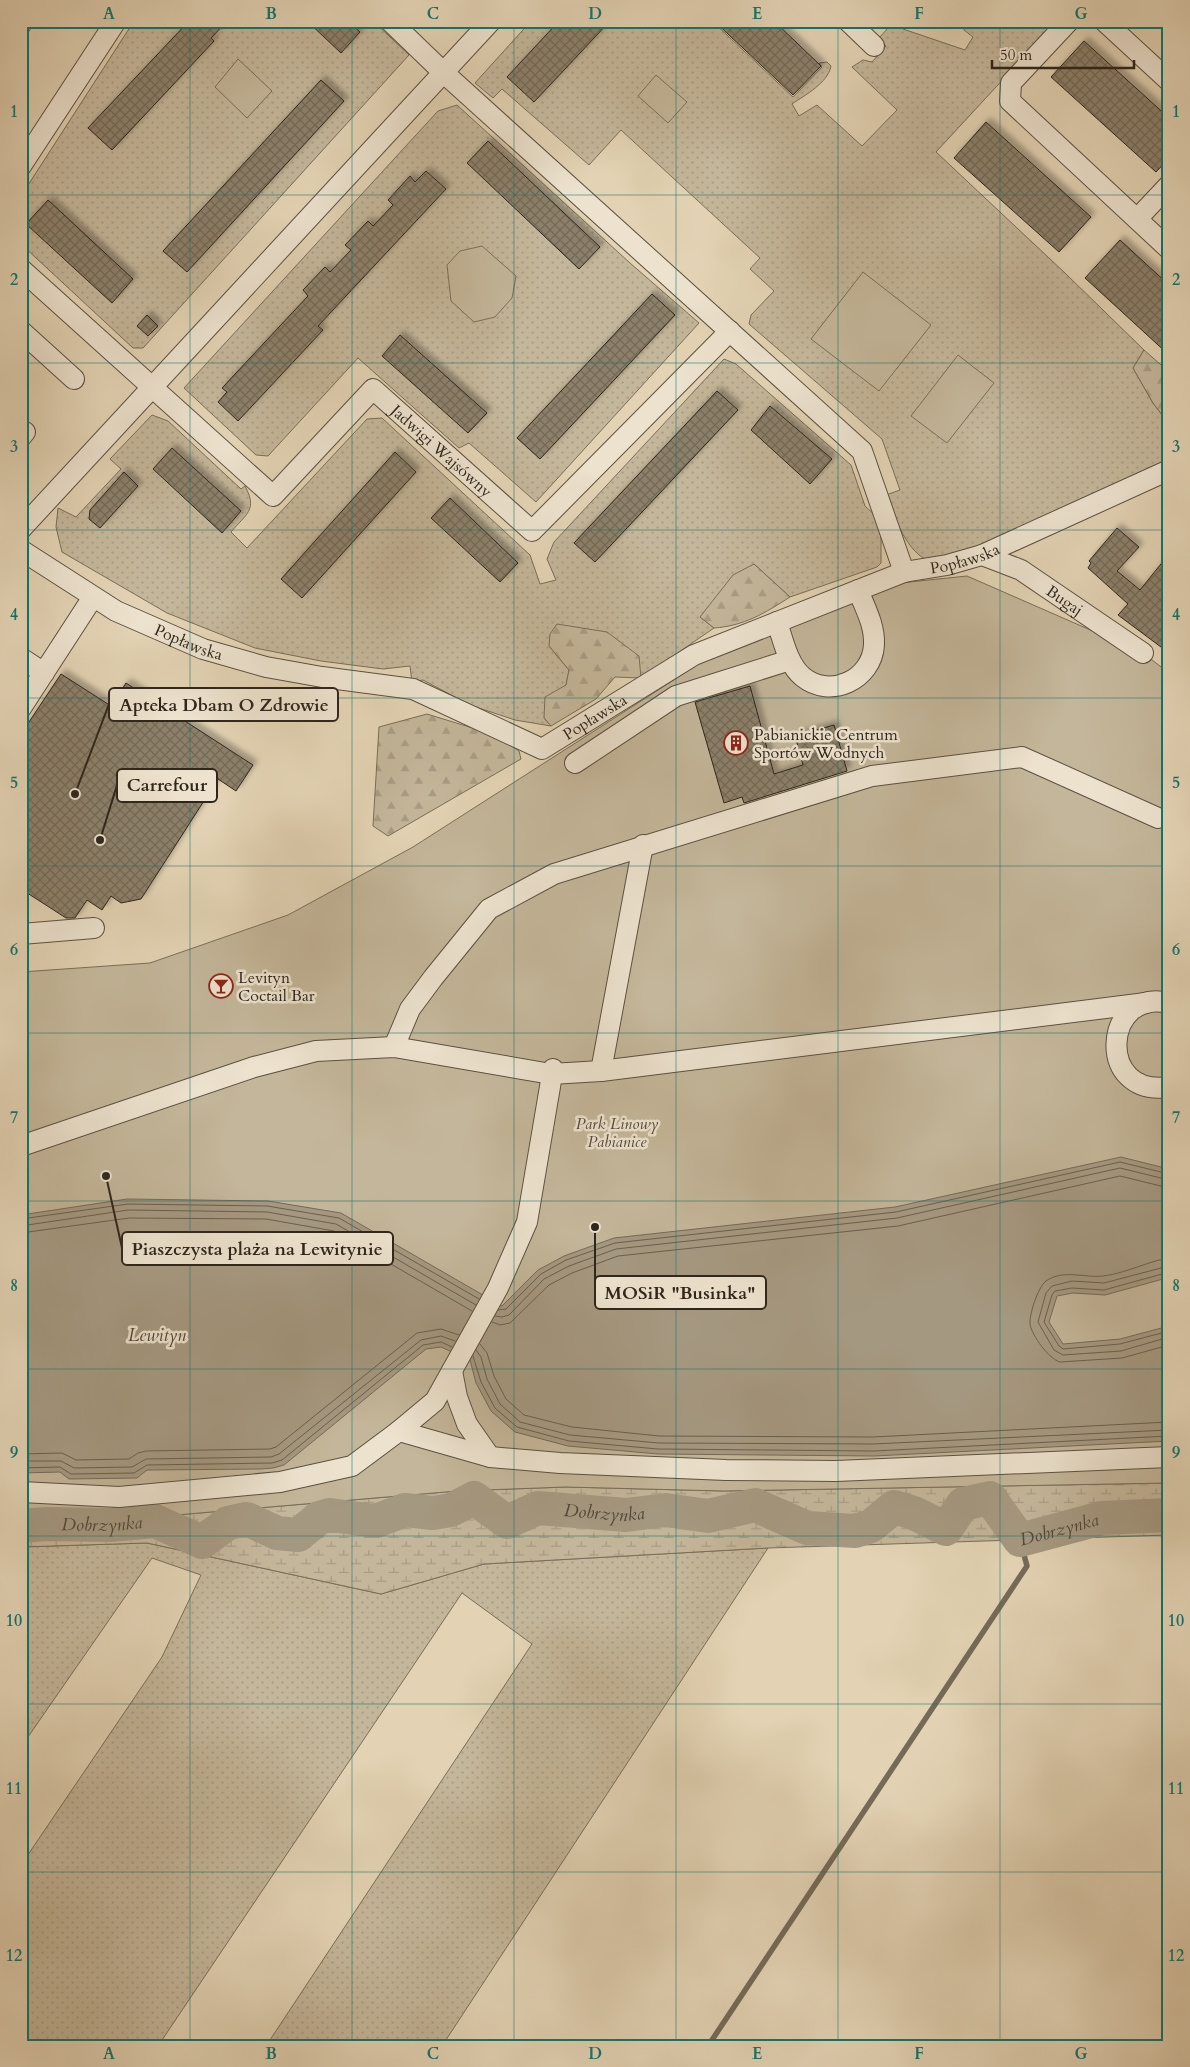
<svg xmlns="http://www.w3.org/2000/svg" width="1190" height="2067" viewBox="0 0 1190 2067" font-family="Cardo,serif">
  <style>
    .grass { fill: url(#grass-dots); stroke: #796e5a }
    .forest { fill: url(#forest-firs); stroke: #796e5a }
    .wetland { fill: url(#wetland-marsh); stroke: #796e5a }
    .park { fill: #c4b69a; stroke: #796e5a }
    .water { fill: #a59880; stroke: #756a58 }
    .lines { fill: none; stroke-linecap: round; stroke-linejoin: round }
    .shore { stroke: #6a5f4e; stroke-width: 1 }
    .stream { stroke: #756a58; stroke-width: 5.5 }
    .river { stroke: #a59880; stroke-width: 34 }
    .building { fill: url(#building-cross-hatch); stroke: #2e261b; filter: url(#shadow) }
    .minor-casing { stroke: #5b5141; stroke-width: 22 }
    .minor { stroke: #ede2ce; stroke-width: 20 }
    .grid { fill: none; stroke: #0f766e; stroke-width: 1; stroke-opacity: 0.55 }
    .labels { text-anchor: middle; stroke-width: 5; stroke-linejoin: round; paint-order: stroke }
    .street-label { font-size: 16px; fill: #2e261b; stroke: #ede2ce }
    .poi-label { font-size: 16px; fill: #2e261b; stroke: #ede2ce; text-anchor: start }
    .park-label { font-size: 16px; font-style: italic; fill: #544a3b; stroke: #ede2ce }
    .water-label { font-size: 18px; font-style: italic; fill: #524839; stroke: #ede2ce }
    .leader { fill: none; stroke: #2e261b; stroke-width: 2 }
    .callout-dot { fill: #2e261b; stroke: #ede2ce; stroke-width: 2 }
    .callout { fill: #ede2ce; stroke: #2e261b; stroke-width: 2 }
    .callout-label { font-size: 18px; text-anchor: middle; font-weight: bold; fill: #2e261b }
    .neatline { fill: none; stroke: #0f766e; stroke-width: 2 }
    .grid-label { font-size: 16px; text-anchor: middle; font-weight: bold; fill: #0f766e }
  </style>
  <defs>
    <pattern id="grass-dots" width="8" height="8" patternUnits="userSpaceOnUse" patternTransform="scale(1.25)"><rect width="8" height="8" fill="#c4b69a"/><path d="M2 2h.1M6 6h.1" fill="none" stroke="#a99c84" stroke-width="1.8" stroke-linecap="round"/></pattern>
    <pattern id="forest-firs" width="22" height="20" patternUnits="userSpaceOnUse" patternTransform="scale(1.25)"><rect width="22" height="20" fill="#c4b69a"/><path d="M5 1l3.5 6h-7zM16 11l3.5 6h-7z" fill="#a99c84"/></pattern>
    <pattern id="wetland-marsh" width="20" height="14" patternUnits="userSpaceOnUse" patternTransform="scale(1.25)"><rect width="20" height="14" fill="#c4b69a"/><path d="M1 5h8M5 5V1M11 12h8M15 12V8" fill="none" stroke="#a99c84"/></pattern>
    <pattern id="building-cross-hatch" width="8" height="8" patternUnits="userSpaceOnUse" patternTransform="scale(1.25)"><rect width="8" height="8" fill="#8c806b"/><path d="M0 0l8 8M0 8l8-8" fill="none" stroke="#736957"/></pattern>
    <filter id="shadow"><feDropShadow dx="4.5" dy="-4.5" stdDeviation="2.5" flood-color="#0004"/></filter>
  </defs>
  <rect width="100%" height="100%" fill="#e3d3b4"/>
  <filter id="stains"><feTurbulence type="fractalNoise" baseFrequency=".004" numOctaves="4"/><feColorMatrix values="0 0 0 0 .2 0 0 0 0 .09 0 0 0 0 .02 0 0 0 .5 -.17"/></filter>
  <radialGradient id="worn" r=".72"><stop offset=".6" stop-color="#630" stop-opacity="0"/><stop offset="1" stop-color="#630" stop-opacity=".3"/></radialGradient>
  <path class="grass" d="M21 21H36L21 43Z
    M134 21H373L409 55 143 348H133L21 244V196Z
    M531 21H712L793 97 822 67 819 63 827 62 831 66C828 83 805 95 792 104L799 116 817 105 862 146 897 110 852 67 863 60 872 62 886 46 878 39 889 27 882 21H895L903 29 965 50 973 37 964 30 965 21H1057L936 152 1065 273 1144 350 1133 368 1153 403 1169 424V460L986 547 930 561C908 555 893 515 886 495L900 490 882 439 749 324 751 315 774 291 750 269 760 258 621 130 589 165 502 89 493 98 475 83Z
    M457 105 630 263 699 323 536 502 469 443 459 448 358 358 268 456 256 455 184 388 438 111Z
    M724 359 736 364 851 465 865 506 878 518 881 535V563L877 567 790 597 754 564 700 617 714 628 641 678 549 646 569 670 566 685 544 718 551 726 515 720 470 705 423 680 412 682 410 666 383 669 321 661 255 648 167 613 62 552 56 527 58 508 76 517 121 469 110 459 152 415 168 421 241 489 245 486C258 510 246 514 231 532L247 548 367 419 382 418 530 555 540 584 556 580 547 559 554 542Z
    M147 1543 381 1594 484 1564 768 1548 442 2046H266L532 1644 462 1593 158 2046H21V1865L162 1657 201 1575 152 1558 21 1747V1547Z"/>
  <path class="forest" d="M1144 350 1169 372V424L1153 403 1133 368Z
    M754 564 790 597C765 613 744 626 714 628L700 617 733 575Z
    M557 624 607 632 639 656 641 678 615 677 596 699 551 726 544 718 545 697 566 685 569 670 549 646 550 634Z
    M427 714 492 734 519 751 521 759 388 836 373 826 379 727Z"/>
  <path class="wetland" d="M1169 1483V1535L768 1548 484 1564 381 1594 147 1543 21 1547V1515L37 1514 141 1518 457 1491 566 1487 723 1491Z"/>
  <path class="park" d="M238 59 272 91 247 118 215 87Z
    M656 75 687 102 668 123 638 96Z
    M482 246 516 276 512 298 495 317 474 322 451 301 447 265 460 251Z
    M863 272 931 325 879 391 811 339Z
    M958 355 994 383 947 443 911 416Z
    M967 576 1143 653 1169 673V1483L723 1491 566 1487 457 1491 141 1518 21 1515V972L150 963 288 915 413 847 702 662 881 585Z"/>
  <path class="water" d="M1121 1157 1169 1169V1279H1163L1105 1295 1073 1293 1057 1296 1049 1322 1063 1344 1120 1339 1169 1326V1441L874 1456 658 1454 568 1446 515 1432 491 1411 476 1383 470 1360 441 1347 426 1349 284 1465 273 1468 261 1469 147 1470 137 1478 69 1479 60 1472 21 1473V1215L127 1199 268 1201 341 1213 502 1306 538 1270 564 1256 614 1238 895 1207Z"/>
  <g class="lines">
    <path class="shore" d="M21 1219 128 1204 267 1206 339 1218 479 1299
      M21 1226 128 1210 267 1212 336 1224 476 1305
      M21 1233 129 1218 266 1219 334 1231 472 1311
      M1169 1260H1159C1141 1265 1121 1274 1103 1276 1084 1278 1063 1269 1046 1281 1038 1287 1029 1315 1030 1324 1032 1336 1049 1359 1060 1362L1122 1358 1169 1345
      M1169 1268H1161L1104 1283 1072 1281 1052 1286 1046 1293 1038 1322 1054 1350 1063 1355 1121 1351 1169 1337
      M1169 1274H1162L1104 1290 1072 1288 1055 1291 1052 1295 1044 1322 1059 1346 1063 1349 1120 1344 1169 1331
      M498 1310 506 1309 541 1274 566 1260 615 1243 896 1212 1120 1162 1169 1174
      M495 1316 502 1317 509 1315 544 1279 569 1266 616 1249 897 1218 1120 1168 1169 1180
      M492 1322 500 1325 510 1323 549 1285 572 1273 618 1256 898 1226 1120 1176 1169 1188
      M480 1344 487 1353 494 1376 506 1399 524 1415 572 1427 659 1436 873 1437 1169 1422
      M476 1350 481 1357 487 1379 500 1404 520 1422 570 1435 659 1443 873 1444 1169 1430
      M473 1356 481 1382 495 1408 517 1427 569 1441 658 1449 874 1451 1169 1436
      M21 1454 62 1453 76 1460 129 1459 138 1453 146 1451 270 1449 276 1447 417 1333 441 1329 459 1335
      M21 1461H61L74 1468 132 1467 146 1459 271 1457 279 1454 421 1340 441 1336 455 1341
      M21 1468 60 1467 71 1474 134 1473 147 1465 272 1463 282 1460 423 1345 441 1342 452 1347"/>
    <path class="stream" d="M708 2046 1027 1566 1020 1540"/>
    <path class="river" id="s1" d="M21 1526 47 1524 110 1525 155 1521 202 1542 228 1523 247 1519 277 1533 298 1535 319 1518 330 1515 376 1521 405 1510 433 1513 451 1510 474 1498 507 1522 538 1508 626 1515 666 1510 708 1516 755 1505 807 1528 855 1531 871 1526 894 1507 914 1513 946 1529 963 1504 990 1498 1020 1540 1102 1518 1169 1515"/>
  </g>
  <path class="building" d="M189 21H227L211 38 214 41 112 150 88 128Z
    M307 21H348L360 32 341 53Z
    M559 21H610L534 102 507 77Z
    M714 21H774L821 66 793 95Z
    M1084 41 1169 118V158L1156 172 1051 77Z
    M321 80 344 101 187 272 163 251Z
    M986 122 1091 217 1059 252 954 158Z
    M488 141 600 247 579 269 467 163Z
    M426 171 446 189 318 326 323 330 238 421 218 402 227 392 222 388 308 296 303 290 325 267 330 272 351 250 345 245 368 221 373 226 393 205 388 200 410 176 415 182Z
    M48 200 133 279 112 303 26 224Z
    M1120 240 1169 285V355L1085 278Z
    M652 294 675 315 540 459 517 438Z
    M147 315 158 326 148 336 137 326Z
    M400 335 487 413 468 433 382 356Z
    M717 391 738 410 595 562 574 543Z
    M770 406 832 459 810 484 751 430Z
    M172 448 241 511 222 533 153 469Z
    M395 452 416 472 302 598 281 579Z
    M124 472 138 486 100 528 89 519 90 510Z
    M450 498 518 563 500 582 431 518Z
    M1117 528 1139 547 1117 571 1140 590 1169 554V653L1118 615 1128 604 1088 568 1091 563 1089 561Z
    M61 674 111 706 126 683 253 765 236 791 218 779 141 899 121 903 111 896 102 910 87 900 75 918H66L21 889V734Z
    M750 686 774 774 803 765 795 736 834 725 847 771 744 803 742 797 724 803 695 702Z"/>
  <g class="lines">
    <g class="minor-casing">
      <g id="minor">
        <path d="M390 21 444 73 862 451 904 572"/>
        <path d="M848 21 874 46"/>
        <path d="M1069 21 1011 83 1010 101 1169 249"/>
        <path d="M1104 21 1169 81"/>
        <path d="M21 166 116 21"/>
        <path d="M1137 219 1169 185"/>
        <path id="s2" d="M21 269 273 496 373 389 532 531 730 331"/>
        <path d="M21 331 74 379"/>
        <path d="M21 437 25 432"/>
        <path d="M21 529 491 21"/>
        <path id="s3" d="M21 550 116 611 203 649 266 667 322 677 413 689 542 749 694 655 904 572 947 565 982 555 1169 470"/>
        <path id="s4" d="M982 555 1021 570 1143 653"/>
        <path d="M777 622C783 640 788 665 803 677 830 699 872 680 874 645 875 625 865 608 858 590"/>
        <path d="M21 658 44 673"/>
        <path d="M21 708 93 597"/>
        <path d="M575 763 676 696 790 660"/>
        <path d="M21 934 94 928"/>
        <path d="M1169 1003C1103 987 1095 1098 1169 1087"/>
        <path d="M394 1047 410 1009 433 978 489 909 554 874 872 776 1022 757 1158 818"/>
        <path d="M601 1071 643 845"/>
        <path d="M21 1146 254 1067 316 1051 394 1047 551 1074 601 1071 1146 1003"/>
        <path d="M452 1371 457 1397 467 1424 490 1457"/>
        <path d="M399 1431 435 1401 498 1288 527 1222 553 1069"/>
        <path d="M21 1492 119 1497 280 1482 352 1466 399 1431 490 1457 560 1463 726 1470 836 1471 1169 1457"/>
      </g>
    </g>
    <use href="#minor" class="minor"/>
  </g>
  <path class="grid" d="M190 21V2046M352 21V2046M514 21V2046M676 21V2046M838 21V2046M1000 21V2046M21 195H1169M21 363H1169M21 530H1169M21 698H1169M21 866H1169M21 1033H1169M21 1201H1169M21 1369H1169M21 1536H1169M21 1704H1169M21 1872H1169"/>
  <defs>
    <g id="building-ring" transform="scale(1.25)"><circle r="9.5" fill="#ede2ce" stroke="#8f2418" stroke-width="1.5"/><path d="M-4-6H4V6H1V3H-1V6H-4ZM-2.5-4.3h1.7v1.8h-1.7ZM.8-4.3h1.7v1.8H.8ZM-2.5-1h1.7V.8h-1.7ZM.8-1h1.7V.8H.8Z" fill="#8f2418"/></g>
    <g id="bar-ring" transform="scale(1.25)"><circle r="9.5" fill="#ede2ce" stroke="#8f2418" stroke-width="1.5"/><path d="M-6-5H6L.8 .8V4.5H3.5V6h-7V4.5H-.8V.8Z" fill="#8f2418"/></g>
  </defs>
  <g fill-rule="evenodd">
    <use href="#building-ring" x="736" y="743"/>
    <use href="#bar-ring" x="221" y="986"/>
  </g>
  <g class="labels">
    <g class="street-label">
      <text dy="6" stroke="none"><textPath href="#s2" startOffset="578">Jadwigi Wajsówny</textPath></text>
      <text dy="6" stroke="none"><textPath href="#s3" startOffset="1031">Popławska</textPath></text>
      <text dy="6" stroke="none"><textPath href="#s4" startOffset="95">Bugaj</textPath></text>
      <text dy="6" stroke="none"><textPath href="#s3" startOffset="192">Popławska</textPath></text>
      <text dy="6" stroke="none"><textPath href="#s3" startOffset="626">Popławska</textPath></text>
    </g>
    <g class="poi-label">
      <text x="754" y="740">Pabianickie Centrum<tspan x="754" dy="18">Sportów Wodnych</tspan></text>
      <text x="238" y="983">Levityn<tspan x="238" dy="18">Coctail Bar</tspan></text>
    </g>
    <g class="park-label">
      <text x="617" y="1129">Park Linowy<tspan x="617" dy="18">Pabianice</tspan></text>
    </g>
    <g class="water-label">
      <text x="157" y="1341">Lewityn</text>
      <text dy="6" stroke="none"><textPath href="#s1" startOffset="621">Dobrzynka</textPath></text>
      <text dy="6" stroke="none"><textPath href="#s1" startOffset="81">Dobrzynka</textPath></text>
      <text dy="6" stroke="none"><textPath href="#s1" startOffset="1132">Dobrzynka</textPath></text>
    </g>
  </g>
  <path class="leader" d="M75 794L109 704M100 840L117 785M106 1176L122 1248M595 1227L595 1293"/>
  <g class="callout-dot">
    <circle cx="75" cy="794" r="5"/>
    <circle cx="100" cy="840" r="5"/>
    <circle cx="106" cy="1176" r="5"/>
    <circle cx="595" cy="1227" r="5"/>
  </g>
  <g class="callout">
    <rect x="109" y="688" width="229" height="33" rx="5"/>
    <rect x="117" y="769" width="100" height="33" rx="5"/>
    <rect x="122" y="1232" width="271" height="33" rx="5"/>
    <rect x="595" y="1276" width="171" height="33" rx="5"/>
  </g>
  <g class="callout-label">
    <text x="224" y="711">Apteka Dbam O Zdrowie</text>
    <text x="167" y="791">Carrefour</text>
    <text x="257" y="1255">Piaszczysta plaża na Lewitynie</text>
    <text x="680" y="1299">MOSiR "Businka"</text>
  </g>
  <rect width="1190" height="2067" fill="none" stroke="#e3d3b4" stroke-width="55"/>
  <path d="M992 60v8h142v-8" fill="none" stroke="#2e261b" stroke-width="2.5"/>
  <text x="1000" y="60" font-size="15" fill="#2e261b" stroke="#ede2ce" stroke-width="4" paint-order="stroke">50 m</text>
  <rect x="28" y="28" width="1134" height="2012" class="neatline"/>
  <g class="grid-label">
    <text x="109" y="19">A</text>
    <text x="271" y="19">B</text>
    <text x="433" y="19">C</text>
    <text x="595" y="19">D</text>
    <text x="757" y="19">E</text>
    <text x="919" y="19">F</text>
    <text x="1081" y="19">G</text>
    <text x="14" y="117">1</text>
    <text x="1176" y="117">1</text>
    <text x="14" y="285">2</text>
    <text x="1176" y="285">2</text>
    <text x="14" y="452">3</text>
    <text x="1176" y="452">3</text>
    <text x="14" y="620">4</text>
    <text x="1176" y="620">4</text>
    <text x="14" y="788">5</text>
    <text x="1176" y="788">5</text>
    <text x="14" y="955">6</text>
    <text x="1176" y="955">6</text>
    <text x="14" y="1123">7</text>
    <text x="1176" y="1123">7</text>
    <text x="14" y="1291">8</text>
    <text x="1176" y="1291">8</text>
    <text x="14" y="1458">9</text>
    <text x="1176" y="1458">9</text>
    <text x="14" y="1626">10</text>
    <text x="1176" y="1626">10</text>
    <text x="14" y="1794">11</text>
    <text x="1176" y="1794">11</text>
    <text x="14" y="1961">12</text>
    <text x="1176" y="1961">12</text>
    <text x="109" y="2059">A</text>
    <text x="271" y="2059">B</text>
    <text x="433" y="2059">C</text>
    <text x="595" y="2059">D</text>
    <text x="757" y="2059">E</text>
    <text x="919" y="2059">F</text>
    <text x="1081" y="2059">G</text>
  </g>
  <rect width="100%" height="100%" filter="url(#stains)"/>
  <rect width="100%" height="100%" fill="url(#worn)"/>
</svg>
